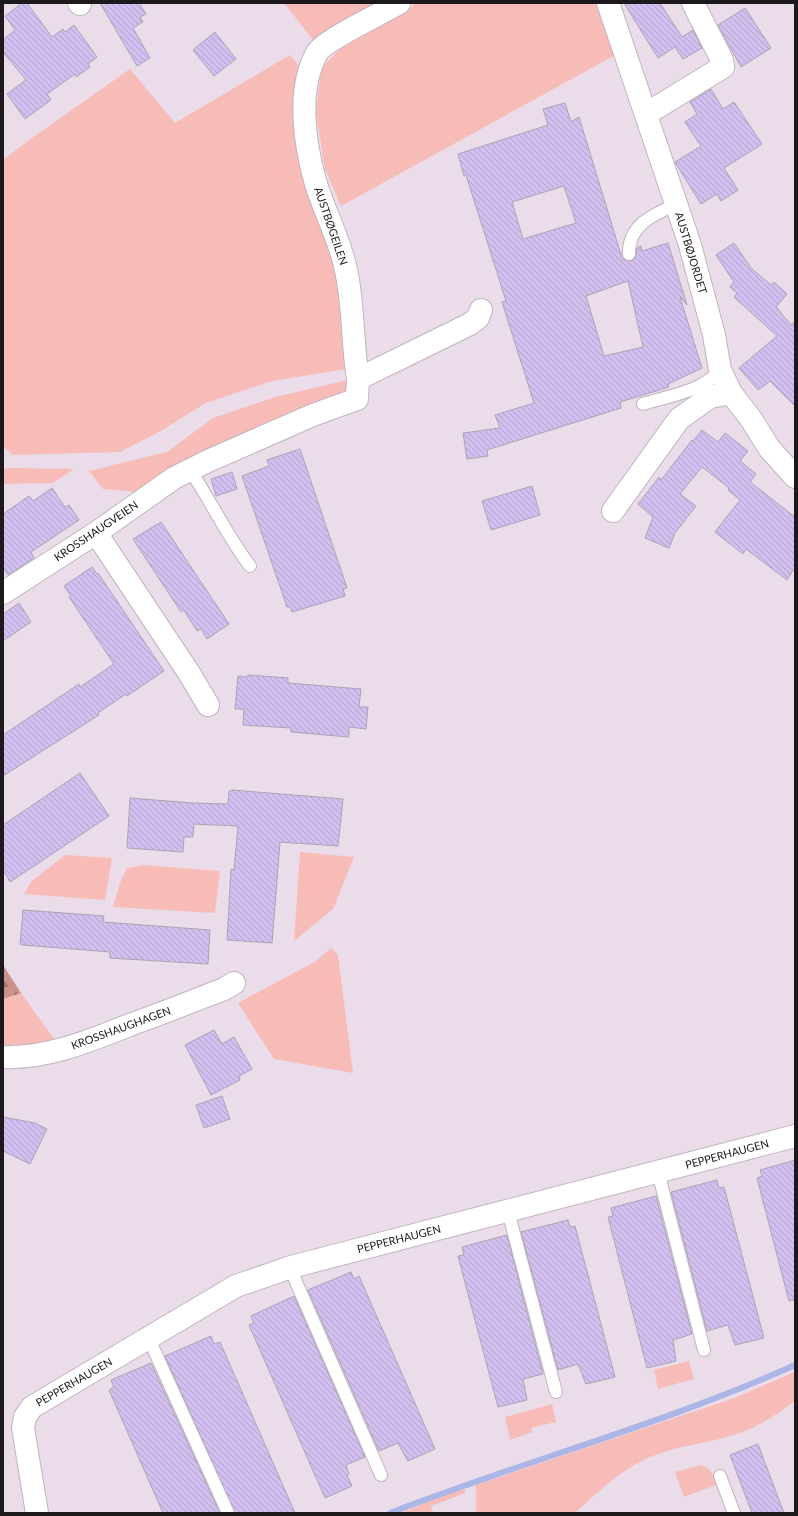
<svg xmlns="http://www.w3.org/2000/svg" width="798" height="1516" viewBox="0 0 798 1516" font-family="Lato,sans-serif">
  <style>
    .green { fill: #f8bcb8 }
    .forest { fill: url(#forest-firs) }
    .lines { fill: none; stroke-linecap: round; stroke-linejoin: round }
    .stream { stroke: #acb6e6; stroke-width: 6 }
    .building { fill: url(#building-back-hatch); stroke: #aaa4b4; fill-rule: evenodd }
    .lane-casing { stroke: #c1b3bf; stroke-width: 14 }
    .street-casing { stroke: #c1b3bf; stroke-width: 24 }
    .lane { stroke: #fff; stroke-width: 12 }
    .street { stroke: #fff; stroke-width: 22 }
    .labels { text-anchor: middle; stroke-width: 4; stroke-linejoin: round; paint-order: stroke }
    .street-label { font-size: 11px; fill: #1d181c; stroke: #fff }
  </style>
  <defs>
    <pattern id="forest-firs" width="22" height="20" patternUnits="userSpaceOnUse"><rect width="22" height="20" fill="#ca918d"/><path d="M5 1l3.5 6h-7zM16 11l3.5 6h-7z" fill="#a37572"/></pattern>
    <pattern id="building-back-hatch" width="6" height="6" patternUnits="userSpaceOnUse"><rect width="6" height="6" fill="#d1bfef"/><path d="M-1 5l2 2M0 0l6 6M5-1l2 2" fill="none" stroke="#b3a3cc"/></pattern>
  </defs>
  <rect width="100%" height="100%" fill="#eadce9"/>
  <path class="green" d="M284 3H378L314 41Z
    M415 3H600L617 54 341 206 325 169 316 113 321 69 343 45 409 10Z
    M290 55 303 70 340 272 347 369 272 381 206 403 159 432 120 452 12 455 3 446V160L29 140 130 69 175 123Z
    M348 380 350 393 150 493 103 489 89 471 167 452 213 418 275 397Z
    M12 468 74 469 53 483 3 484V469Z
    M300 852 354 857 333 909 294 941Z
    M65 855 112 858 105 900 24 894 32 881Z
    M144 865 220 871 215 913 113 907 120 883 127 868Z
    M331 948 338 955 353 1073 274 1059 238 1003 316 961Z
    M21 993 57 1043 3 1049V999Z
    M689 1361 694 1379 658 1389 654 1370Z
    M795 1372V1401C778 1414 758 1427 737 1434 708 1444 676 1445 648 1458 620 1470 597 1493 575 1513H476V1485L734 1398Z
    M552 1404 556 1422 531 1428 532 1432 510 1440 505 1417Z
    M701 1465C712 1468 713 1475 716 1485L684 1497 675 1472Z
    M461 1489 465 1490V1493L431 1506 433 1513H400Z"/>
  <path class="forest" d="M3 965 21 993 3 999Z"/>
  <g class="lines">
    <path class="stream" d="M390 1513C524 1461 664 1424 795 1365"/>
  </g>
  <path class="building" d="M22 3H27L52 37 63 29 65 32 74 25 97 57 88 64 90 67 76 77 75 74 47 94 51 100 25 119 7 94 26 80 3 52V40L15 30 5 16Z
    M100 3H139L146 14 140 17 143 22 133 28 150 58 137 66Z
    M624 3H660L682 37 693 30 702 48 683 59 675 47 658 58Z
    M745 8 771 48 741 67 718 25Z
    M215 32 236 59 214 76 193 50Z
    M711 89 723 109 734 102 762 144 724 168 738 190 721 201 717 194 701 204 675 162 701 146 685 122 697 114 690 102Z
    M565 103 571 122 579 117 622 258 625 260 632 261 635 258 637 248 641 246 642 251 668 243 687 305 680 297 702 368 668 384 669 387 620 402 621 408 487 450 488 456 467 459 463 433 500 428 495 415 534 403 502 302 506 301 466 175 464 176 458 154 548 125 543 109ZM564 186 576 223 523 239 512 202ZM628 281 643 347 604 356 586 296Z
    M734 243 751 268 771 285 774 282 787 294 776 307 791 325 795 322V406L770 381 758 390 739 368 777 336 734 297 737 293 730 287 734 282 716 255Z
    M702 430 718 442 725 433 748 451 740 461 756 474 750 482 795 517V567L787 580 746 549 743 554 715 532 740 500 728 490 729 488 702 467 680 494 696 506 675 533 669 548 645 538 653 517 638 504 659 477 661 480 692 440 693 441Z
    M300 449 347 588 343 589 345 596 292 612 290 607H287L242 476 269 466 267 460Z
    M232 472 237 489 216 496 211 479Z
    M532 486 540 515 491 530 482 501Z
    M52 488 65 507 69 505 79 520 31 552 34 558 8 575 3 567V514L29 496 33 501Z
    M161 522 229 624 207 639 201 629 197 631 184 610 181 612 133 539Z
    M92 567 97 574 98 573 164 671 127 696 126 694 98 713 99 715 3 776V735L79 684 80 687 114 664 69 597 71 596 64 586Z
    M19 603 31 622 3 641V614Z
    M248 675 288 678V683L361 689 359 707H368L366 729 349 727V737L291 732V728L243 725 244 709H235L238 676 248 677Z
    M80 773 109 816 10 882 3 870V825Z
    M232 790 343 799 338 846 280 842 272 943 227 940 231 869 234 870 238 826 194 824 193 837H184L183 852 127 848 130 798 192 803 228 804 229 791Z
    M23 910 104 916 103 922 210 930 208 964 110 958V952L23 945 20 944Z
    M214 1030 222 1044 234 1037 252 1069 239 1076 240 1080 211 1095 185 1045Z
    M222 1096 230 1119 204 1128 196 1105Z
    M3 1117 35 1123 47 1129 30 1164 3 1151Z
    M795 1160V1300L789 1301 757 1178 762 1176 760 1170Z
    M717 1180 719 1188 724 1187 764 1338 735 1345 728 1325 707 1331 671 1192Z
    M656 1196 692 1334 673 1340 676 1361 647 1368 608 1217 613 1216 611 1208Z
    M568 1220 570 1227 575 1226 615 1377 586 1384 578 1364 558 1370 521 1232Z
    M507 1235 543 1374 523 1379 527 1400 498 1407 458 1256 464 1255 462 1247Z
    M351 1272 354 1279 359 1276 435 1449 408 1461 398 1443 379 1451 308 1290Z
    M294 1296 365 1457 346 1465 349 1474 347 1475 352 1486 325 1498 249 1325 254 1323 251 1316Z
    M211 1336 214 1344 220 1342 295 1513H235L165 1356Z
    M151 1363 220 1513H163L109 1390 114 1387 111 1380Z
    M758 1444 765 1463 784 1513H752L730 1455Z"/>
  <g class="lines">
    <g class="lane-casing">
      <path id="lane" d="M629 254C628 226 653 214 676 205
        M643 404C668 396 704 391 720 370
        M190 470C211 501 227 536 250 566
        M658 1172 704 1350
        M508 1211 556 1392
        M291 1267 296 1282 381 1475
        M149 1339 228 1513
        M720 1476 734 1513"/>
    </g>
    <g class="street-casing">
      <path id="street" d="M79 3 80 4
        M399 3C383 13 324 40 317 53 296 90 305 146 316 184 325 213 340 240 346 270 354 306 352 343 358 379L470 324 478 318 481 310
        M608 3 690 245 714 335 720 370 731 393 751 419 769 448 795 477
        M646 114 723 67 722 60 693 3
        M613 511 679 419 710 397 731 393
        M96 533 189 673 208 705
        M3 593 96 533 174 478 208 461 313 415 357 399 358 379
        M3 1057C47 1059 92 1040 132 1024 163 1013 193 1001 224 989L234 983
        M37 1513 23 1428 25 1417 32 1407 236 1286 291 1267 795 1136"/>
    </g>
    <use href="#lane" class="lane"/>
    <use href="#street" class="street"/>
  </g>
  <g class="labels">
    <g class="street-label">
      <text transform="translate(331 226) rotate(71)" y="4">AUSTBØGEILEN</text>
      <text transform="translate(691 253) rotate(73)" y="4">AUSTBØJORDET</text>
      <text transform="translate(96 531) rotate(-34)" y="4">KROSSHAUGVEIEN</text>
      <text transform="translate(121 1028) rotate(-20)" y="4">KROSSHAUGHAGEN</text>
      <text transform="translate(727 1154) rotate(-15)" y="4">PEPPERHAUGEN</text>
      <text transform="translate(399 1239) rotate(-14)" y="4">PEPPERHAUGEN</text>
      <text transform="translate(74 1382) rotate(-30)" y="4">PEPPERHAUGEN</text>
    </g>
  </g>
  <rect width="798" height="1516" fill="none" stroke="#1d181c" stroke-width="8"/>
</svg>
